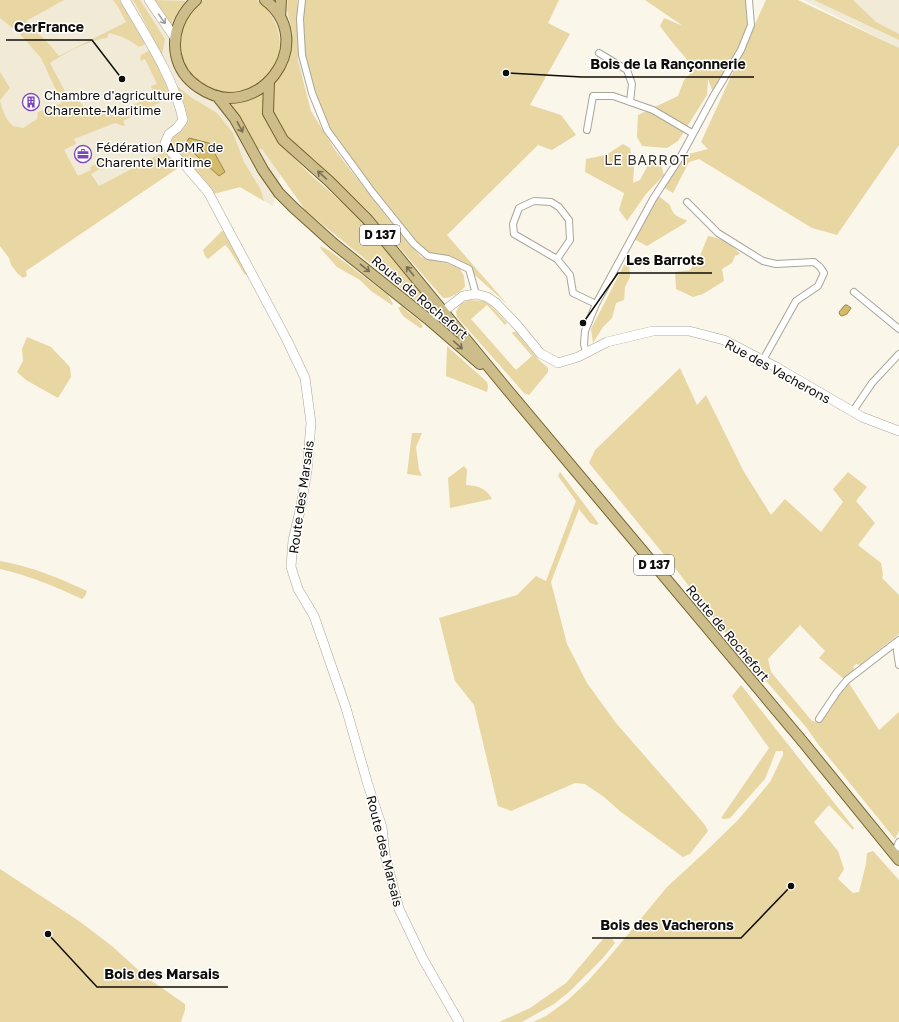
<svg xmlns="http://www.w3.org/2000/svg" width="899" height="1022" viewBox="0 0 899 1022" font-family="'Golos Text',sans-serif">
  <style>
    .built { fill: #f1ead7 }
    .green { fill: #e8d6a3 }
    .water { fill: #d5ba68; stroke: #9a864c }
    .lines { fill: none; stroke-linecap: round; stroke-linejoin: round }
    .street-casing { stroke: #a9a599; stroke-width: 8 }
    .secondary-casing { stroke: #a9a599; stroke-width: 10 }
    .primary-casing { stroke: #75632c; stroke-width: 12 }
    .street { stroke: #fff; stroke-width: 6 }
    .secondary { stroke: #fff; stroke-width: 9 }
    .primary { stroke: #cdbd8b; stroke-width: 10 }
    .oneway { stroke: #9f9f9d }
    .oneway2 { stroke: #786e51 }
    .labels { text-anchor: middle; stroke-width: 3; stroke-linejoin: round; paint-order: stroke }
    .shield { fill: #fff; stroke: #585654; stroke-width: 1 }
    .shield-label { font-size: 12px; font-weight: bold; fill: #100e0a }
    .poi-label { font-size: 13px; fill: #100e0a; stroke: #fff; text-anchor: start }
    .street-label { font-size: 13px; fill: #100e0a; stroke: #fff }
    .neighbourhood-label { font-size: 14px; letter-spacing: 1px; fill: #37342a; stroke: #fff }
    .leader { fill: none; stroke: #100e0a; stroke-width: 1.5 }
    .callout-dot { fill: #100e0a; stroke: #fff; stroke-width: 1.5 }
    .callout-label { font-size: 14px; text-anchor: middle; font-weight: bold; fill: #100e0a; stroke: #fff; stroke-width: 3; stroke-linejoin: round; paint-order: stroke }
  </style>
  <rect width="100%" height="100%" fill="#faf6e9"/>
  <path class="built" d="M0 0H320L273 206 240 187 211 194 169 149 99 186 73 183 0 153Z
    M804 0H899V48Z"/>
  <path class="green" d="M0 0H64L26 21 49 44 59 56 126 22 118 7 113 0H122L146 41 144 45 139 47C130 40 120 35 109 33L107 38C89 40 65 53 50 63L68 97 74 94C86 114 98 114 118 107L121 111 154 95 151 86 157 84 145 59 141 61 140 58 141 55 150 50 169 87 173 100 172 102 169 98 123 121 125 125 123 126 115 123 74 139 76 144 64 150 78 176 91 170 90 167 106 158 109 164 91 174 99 186 169 149 165 143 177 128 181 107 177 86 192 98 217 113 233 133 244 162 261 190 264 201 240 187 210 195 184 164 26 271 27 276 23 278 18 274 11 265 9 258 0 246V72L10 88 0 100C2 110 6 120 13 126L23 128 37 119 38 112 62 103 41 58 20 34 0 18Z
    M132 0H140L165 39 162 56 135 3Z
    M152 0 186 1 178 11 171 25Z
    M204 0C217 0 231 0 244 0 247 0 253 0 256 0 260 1 265 7 267 10 282 28 285 55 269 74 231 117 163 76 184 22 188 13 196 5 204 0Z
    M288 0H297L298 61 311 111 335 150 387 217 421 257 449 264 460 269 464 276 465 287C458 293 453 298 443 298L367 210 314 159 283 140 268 113V92L293 34 287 10Z
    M302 0H559L548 23 570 34 530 105 561 115 576 135 552 150 538 145 447 235 507 304 457 259H443L428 256 414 244 327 130 302 55Z
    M645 0H750L752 18 745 37 714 95 708 79 707 95 678 141 667 148 642 146 637 137 638 115 678 96 684 80 695 69C683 54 671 42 660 26L664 18 683 26Z
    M766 0H798L899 48V145L837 235 812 228 699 159 689 162 673 193 661 186 681 156 708 149 701 142Z
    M814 0H853L876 22 899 34V40Z
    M266 91 275 135 282 146 311 175 365 223 461 337 306 211 262 149H255L227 102C244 103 251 101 266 91Z
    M623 144 630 148 634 168 633 183 640 180 648 165 661 164 664 175 646 194 627 221 619 210 624 193 585 172 586 159 606 155Z
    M656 194 670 205C672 214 678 218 687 220L685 223 647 246 632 238Z
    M222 231H225L247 274 245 275 229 249 225 245 208 259 205 256 203 250Z
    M708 236C719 237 733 245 740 254L735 256 732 263 722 269 724 281 703 294 693 297 676 289 675 272 690 270 700 256Z
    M320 246 330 251 388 295 393 304 392 305 371 291 360 280 337 267 321 249Z
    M629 264 630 277 625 287 624 300 616 303 612 318 603 327 593 343 591 329 624 265Z
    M469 300 484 301 490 305 507 323 505 325 487 305 471 319 516 370 532 356 512 333 513 332H516L538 359 548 368V372L529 395 524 393 457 317 456 312 460 304Z
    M402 306C408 314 420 318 423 327L420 328 403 316 398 308Z
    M27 337 51 347 70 367 71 377 58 398 26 380 17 372 23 361 22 349Z
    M447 346 487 382 488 387 487 392 446 376Z
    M680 368 697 405 706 395 744 472 771 515 785 499 821 532 843 502 833 489 848 472 867 487 856 501 875 523 858 545 881 563 883 574 882 578 899 595V634L860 665 856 664 853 667 855 670 844 679 819 658 825 651 800 625 768 659 771 672 812 721 818 722 838 697 847 680 879 730 899 712V831L895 839 818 744 806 727 747 659 706 609 679 573 589 463 595 450Z
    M412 433H422L416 447 419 470 422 476 407 474Z
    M464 466 467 470 466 485C479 486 486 488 492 499L450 508 448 478Z
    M560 472 599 524 596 525 590 523 579 509 551 582 567 644 587 683 616 723 705 825 708 831 690 854 683 857 621 812 604 797 585 784 575 783 511 811 498 806 474 705 455 681 439 618 517 595 536 576 546 581 576 501 558 476Z
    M0 561C30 566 59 578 87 591L85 596 82 599C56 587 28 575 0 569Z
    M741 685 854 828 853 830 829 805 814 822 838 851 844 869 838 879 853 893 859 892 866 864 867 853 873 851 899 880V1022H533L546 1016 568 1000 588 981 610 956 667 887 704 853 738 820 770 782 783 755V751H776L765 779 730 818 724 819 721 818 769 748 732 696Z
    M0 869 79 921 112 946 146 977 185 1004V1010L181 1022H0Z
    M603 939H612L615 943 602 959 569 992 554 1004 522 1022H499L530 1008 566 983Z"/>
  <path class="water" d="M189 138 209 143 225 172 219 176 185 145Z
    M845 305H847L851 308 847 314 842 316 840 315 839 312Z"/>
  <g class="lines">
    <g class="street-casing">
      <path id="street" d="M302 0 300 19 302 55 312 93 327 130 373 193 414 244 428 256 448 259 469 269 476 294
        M599 53 627 70 632 84 630 102
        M587 130 593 96H613L653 110 692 133
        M687 202 718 233 763 261 776 264 814 262 820 267 824 273 818 286 796 301 763 360
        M557 259 570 240 569 220 559 207 551 202 534 201 519 208 513 224 514 234 557 259 570 275 573 293 596 304
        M854 292 899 329
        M586 353 584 344 585 331 596 304 653 199 681 156 714 95 741 50 751 25 749 0
        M853 411 872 383 899 354
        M896 644 899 665
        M819 719 837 692 847 680 899 640
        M894 854 899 842"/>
    </g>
    <g class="secondary-casing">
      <path id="secondary" d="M125 0C146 36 175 80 183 120L177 128 169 134 165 143 172 153 184 164 208 192 287 340 305 378 311 423 307 471 300 511 293 540 291 567 298 589 314 616 346 708 368 785 382 827 385 855 399 909 423 959 459 1022
        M149 0 175 38
        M428 319 440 314 463 296 476 294 487 297 496 303 517 325 540 353 558 363 578 357 607 342 653 331H689L724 340 776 367 862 417 899 431"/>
    </g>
    <g class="primary-casing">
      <path id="primary" d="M196 0C180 14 172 34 176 55 179 69 186 79 198 87 256 128 321 43 265 0
        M280 17 281 0
        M269 82 268 113 283 140 329 181 368 220 506 388 803 742 899 860
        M217 96 235 119 263 170 279 193 294 208 334 244 428 319 480 364"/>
    </g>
    <use href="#street" class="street"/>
    <use href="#secondary" class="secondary"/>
    <use href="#primary" class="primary"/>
  </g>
  <defs><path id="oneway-shaft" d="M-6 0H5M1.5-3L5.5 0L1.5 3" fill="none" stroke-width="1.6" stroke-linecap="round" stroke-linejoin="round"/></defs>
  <use class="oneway" href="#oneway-shaft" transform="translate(162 19) rotate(55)"/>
  <g class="oneway2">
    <use href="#oneway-shaft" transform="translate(240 127) rotate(62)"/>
    <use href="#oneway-shaft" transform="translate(322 175) rotate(-138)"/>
    <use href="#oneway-shaft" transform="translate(365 268) rotate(39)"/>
    <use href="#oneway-shaft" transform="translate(410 271) rotate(-129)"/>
    <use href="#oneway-shaft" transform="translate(458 345) rotate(42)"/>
  </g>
  <defs>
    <g id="building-ring" transform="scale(0.9)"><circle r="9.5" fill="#fff" stroke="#7d46bd" stroke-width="1.5"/><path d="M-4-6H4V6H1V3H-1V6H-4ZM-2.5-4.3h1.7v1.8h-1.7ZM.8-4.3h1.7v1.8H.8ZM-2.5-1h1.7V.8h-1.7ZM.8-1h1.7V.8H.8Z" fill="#7d46bd"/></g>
    <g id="office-ring" transform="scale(0.9)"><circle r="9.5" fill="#fff" stroke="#7d46bd" stroke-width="1.5"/><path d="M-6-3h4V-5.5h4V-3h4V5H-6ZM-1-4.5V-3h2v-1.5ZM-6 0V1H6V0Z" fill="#7d46bd"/></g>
  </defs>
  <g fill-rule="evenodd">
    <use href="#building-ring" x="31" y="102"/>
    <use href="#office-ring" x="83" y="154"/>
  </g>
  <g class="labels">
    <g class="shield">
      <rect x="360" y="225" width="40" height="20" rx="3"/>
      <rect x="634" y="555" width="40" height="20" rx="3"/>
    </g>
    <g class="shield-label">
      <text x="380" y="239">D 137</text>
      <text x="654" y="569">D 137</text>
    </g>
    <g class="poi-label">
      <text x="44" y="100">Chambre d'agriculture<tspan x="44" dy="15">Charente-Maritime</tspan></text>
      <text x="96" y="152">Fédération ADMR de<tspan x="96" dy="15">Charente Maritime</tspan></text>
    </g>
    <g class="street-label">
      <text transform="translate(420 297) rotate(40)" y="5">Route de Rochefort</text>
      <text transform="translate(778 371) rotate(29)" y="5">Rue des Vacherons</text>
      <text transform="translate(301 497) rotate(-82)" y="5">Route des Marsais</text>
      <text transform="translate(728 633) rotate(50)" y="5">Route de Rochefort</text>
      <text transform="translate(385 851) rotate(76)" y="5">Route des Marsais</text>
    </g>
    <g class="neighbourhood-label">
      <text x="647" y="165">LE BARROT</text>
    </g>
  </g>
  <path class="leader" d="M122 79L92 40H6M506 73L582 77H754M583 323L618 273H712M791 886L741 938H592M48 934L97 987H228"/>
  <g class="callout-dot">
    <circle cx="122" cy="79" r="4"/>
    <circle cx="506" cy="73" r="4"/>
    <circle cx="583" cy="323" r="4"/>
    <circle cx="791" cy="886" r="4"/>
    <circle cx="48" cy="934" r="4"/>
  </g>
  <g class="callout-label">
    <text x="49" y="32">CerFrance</text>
    <text x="668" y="69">Bois de la Rançonnerie</text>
    <text x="665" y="265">Les Barrots</text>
    <text x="667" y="930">Bois des Vacherons</text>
    <text x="162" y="979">Bois des Marsais</text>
  </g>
</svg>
